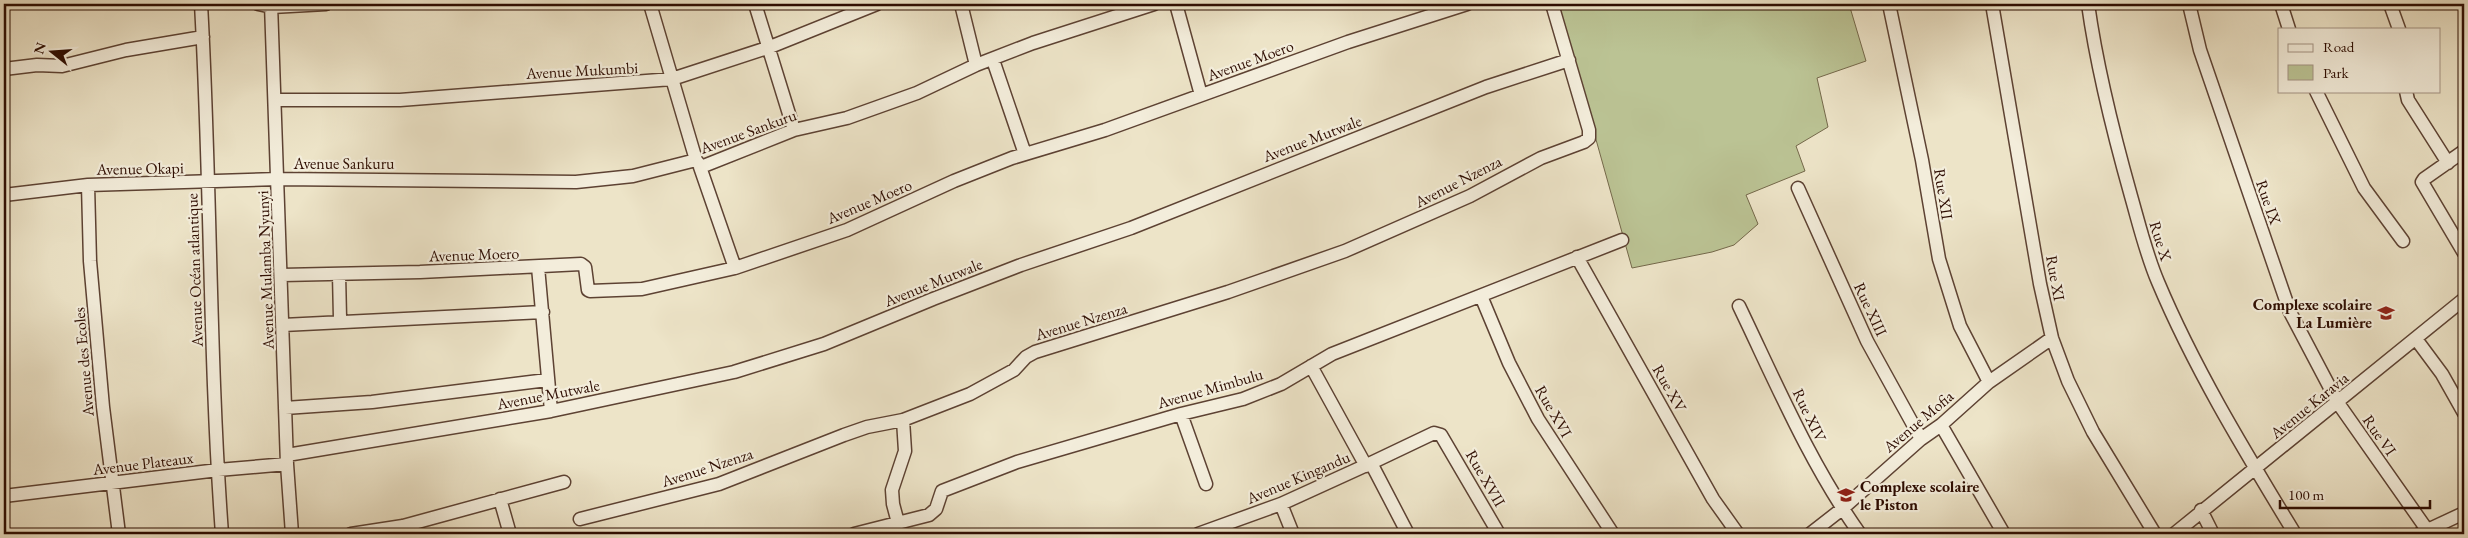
<svg xmlns="http://www.w3.org/2000/svg" width="2468" height="538" viewBox="0 0 2468 538" font-family="'EB Garamond',serif">
  <style>
    .green { fill: #bbc394; stroke: #74684a }
    .lines { fill: none; stroke-linecap: round; stroke-linejoin: round }
    .minor-casing { stroke: #5d4233; stroke-width: 15 }
    .minor { stroke: #f3eddb; stroke-width: 12 }
    .labels { text-anchor: middle; stroke-width: 4.5; stroke-linejoin: round; paint-order: stroke }
    .street-label { font-size: 16px; fill: #2d0c01; stroke: #f3eddb }
    .poi-label { font-size: 16px; font-weight: bold; fill: #2d0c01; stroke: #f3eddb; text-anchor: end }
  </style>
  <rect width="100%" height="100%" fill="#ede4c8"/>
  <filter id="stains"><feTurbulence type="fractalNoise" baseFrequency=".004" numOctaves="4"/><feColorMatrix values="0 0 0 0 .2 0 0 0 0 .09 0 0 0 0 .02 0 0 0 .5 -.17"/></filter>
  <radialGradient id="worn" r=".72"><stop offset=".6" stop-color="#630" stop-opacity="0"/><stop offset="1" stop-color="#630" stop-opacity=".3"/></radialGradient>
  <path class="green" d="M1558 4H1849L1866 61 1817 78 1828 127 1796 146 1805 171 1746 195 1758 224 1734 245 1712 252 1632 268Z"/>
  <g class="lines">
    <g class="minor-casing">
      <path id="minor" d="M201 4C211 180 209 358 222 534
        M258 4 272 7 326 4
        M271 4 287 464 292 534
        M650 4 696 160 701 167 794 130 847 118 917 93 976 65 1033 43 1154 4
        M755 4 794 130
        M961 4 976 65
        M1176 4 1201 95
        M1889 4 1922 160 1939 259 1960 326 1989 382
        M1992 4 2040 284 2052 338 2068 381 2093 432 2155 534
        M2088 4C2097 69 2113 132 2131 196 2139 224 2146 254 2158 282 2195 370 2246 453 2295 534
        M2189 4 2200 50 2290 312 2338 403 2430 534
        M2281 4 2289 29
        M2390 4 2399 29
        M993 60 1025 154
        M4 69 37 65 62 66 126 50 203 37
        M2316 91 2364 188 2403 241
        M2406 91 2408 100 2448 163
        M275 100H400L672 79 770 47 877 4
        M2464 151 2424 179 2422 182 2464 253
        M700 167 735 268
        M88 185 90 261 103 407 119 534
        M1798 188 1867 341 1921 439
        M4 195 88 185 278 179 576 182 633 176 696 160
        M1577 257 1713 499 1738 534
        M538 267 551 411
        M339 274 340 318 343 321
        M282 275 420 272 581 264 585 267 588 290 590 291 642 289 735 268 847 230 954 181 1012 158 1105 130 1348 42 1467 4
        M1481 296 1509 363 1538 419 1613 534
        M1739 306C1776 383 1810 464 1860 534
        M283 325 543 312
        M2416 339 2442 374 2464 413
        M1311 366 1366 466
        M285 408 372 402 547 380
        M1181 414 1206 484
        M1941 425 2004 534
        M287 455 551 411 734 372 824 344 933 299 1021 265 1131 228 1486 87 1569 60
        M1371 463 1434 433 1441 435 1499 534
        M4 496 218 470 287 464
        M500 499 510 534
        M1281 504 1293 534
        M2201 510 2213 534
        M580 519 719 484 844 435 867 427 903 420 970 394 1014 370 1026 357 1035 352 1228 292 1345 251 1470 196 1541 158 1584 142 1589 138V130L1552 4
        M351 534 403 526 564 482
        M854 534 929 515 936 509 942 491 1017 462 1181 414 1243 399 1281 384 1332 354 1622 240
        M901 534 893 504 892 490 905 451 903 420
        M1198 534 1281 504 1371 463 1408 534
        M1810 534 1842 509 1921 439 1941 425 1989 382 2052 338
        M2174 534 2464 299
        M2419 534 2464 513"/>
    </g>
    <use href="#minor" class="minor"/>
  </g>
  <defs>
    <g id="school-bare" transform="scale(1.35)"><path d="M0-5L7-2L0 1L-7-2ZM-4 1L0 2.5L4 1V4Q0 6-4 4Z" fill="#8f2418" stroke="#f3eddb" stroke-width="2.5" paint-order="stroke"/></g>
  </defs>
  <g fill-rule="evenodd">
    <use href="#school-bare" x="2386" y="313"/>
    <use href="#school-bare" x="1846" y="495"/>
  </g>
  <g class="labels">
    <g class="street-label">
      <text transform="translate(1250 60) rotate(-20)" y="6">Avenue Moero</text>
      <text transform="translate(582 70) rotate(-3)" y="6">Avenue Mukumbi</text>
      <text transform="translate(748 131) rotate(-20)" y="6">Avenue Sankuru</text>
      <text transform="translate(1312 138) rotate(-21)" y="6">Avenue Mutwale</text>
      <text x="344" y="169">Avenue Sankuru</text>
      <text transform="translate(140 168) rotate(-1)" y="6">Avenue Okapi</text>
      <text transform="translate(1458 181) rotate(-27)" y="6">Avenue Nzenza</text>
      <text transform="translate(1944 194) rotate(81)" y="6">Rue XII</text>
      <text transform="translate(869 201) rotate(-23)" y="6">Avenue Moero</text>
      <text transform="translate(2269 202) rotate(71)" y="6">Rue IX</text>
      <text transform="translate(2161 241) rotate(73)" y="6">Rue X</text>
      <text transform="translate(474 254) rotate(-2)" y="6">Avenue Moero</text>
      <text transform="translate(194 270) rotate(-92)" y="6">Avenue Océan atlantique</text>
      <text transform="translate(265 270) rotate(-92)" y="6">Avenue Mulamba Nyunyi</text>
      <text transform="translate(2056 278) rotate(80)" y="6">Rue XI</text>
      <text transform="translate(933 282) rotate(-22)" y="6">Avenue Mutwale</text>
      <text transform="translate(1871 309) rotate(65)" y="6">Rue XIII</text>
      <text transform="translate(1081 321) rotate(-17)" y="6">Avenue Nzenza</text>
      <text transform="translate(83 362) rotate(-95)" y="6">Avenue des Ecoles</text>
      <text transform="translate(1210 388) rotate(-16)" y="6">Avenue Mimbulu</text>
      <text transform="translate(1670 388) rotate(60)" y="6">Rue XV</text>
      <text transform="translate(548 394) rotate(-11)" y="6">Avenue Mutwale</text>
      <text transform="translate(2309 405) rotate(-39)" y="6">Avenue Karavia</text>
      <text transform="translate(1554 411) rotate(60)" y="6">Rue XVI</text>
      <text transform="translate(1810 415) rotate(64)" y="6">Rue XIV</text>
      <text transform="translate(1918 421) rotate(-40)" y="6">Avenue Mofia</text>
      <text transform="translate(2380 435) rotate(55)" y="6">Rue VI</text>
      <text transform="translate(143 463) rotate(-7)" y="6">Avenue Plateaux</text>
      <text transform="translate(707 467) rotate(-18)" y="6">Avenue Nzenza</text>
      <text transform="translate(1298 477) rotate(-23)" y="6">Avenue Kingandu</text>
      <text transform="translate(1486 478) rotate(60)" y="6">Rue XVII</text>
    </g>
    <g class="poi-label">
      <text x="2372" y="310">Complexe scolaire<tspan x="2372" dy="18">La Lumière</tspan></text>
      <text x="1860" y="492" text-anchor="start">Complexe scolaire<tspan x="1860" dy="18">le Piston</tspan></text>
    </g>
  </g>
  <rect width="2468" height="538" fill="none" stroke="#ede4c8" stroke-width="20"/>
  <rect x="5" y="5" width="2458" height="528" fill="none" stroke="#2d0c01" stroke-width="2.5"/>
  <rect x="10" y="10" width="2448" height="518" fill="none" stroke="#2d0c01"/>
  <rect x="2278" y="28" width="162" height="65" fill="#f3eddb" stroke="#a49384"/>
  <rect x="2288" y="44" width="25" height="8" fill="#f3eddb" stroke="#a49384"/>
  <text x="2323" y="52" font-size="15" fill="#2d0c01">Road</text>
  <rect x="2288" y="65" width="25" height="15" fill="#bbc394" stroke="#a49384"/>
  <text x="2323" y="78" font-size="15" fill="#2d0c01">Park</text>
  <g transform="translate(52 52) rotate(287)" stroke="#f3eddb" stroke-width="4" paint-order="stroke">
  <path d="M0-4L9 19L0 12L-9 19Z" fill="#2d0c01"/>
  <text y="-8" font-size="14" font-weight="bold" text-anchor="middle" fill="#2d0c01">N</text>
  </g>
  <path d="M2280 500v8h150v-8" fill="none" stroke="#2d0c01" stroke-width="2.5"/>
  <text x="2288" y="500" font-size="15" fill="#2d0c01" stroke="#f3eddb" stroke-width="4" paint-order="stroke">100 m</text>
  <rect width="100%" height="100%" filter="url(#stains)"/>
  <rect width="100%" height="100%" fill="url(#worn)"/>
</svg>
